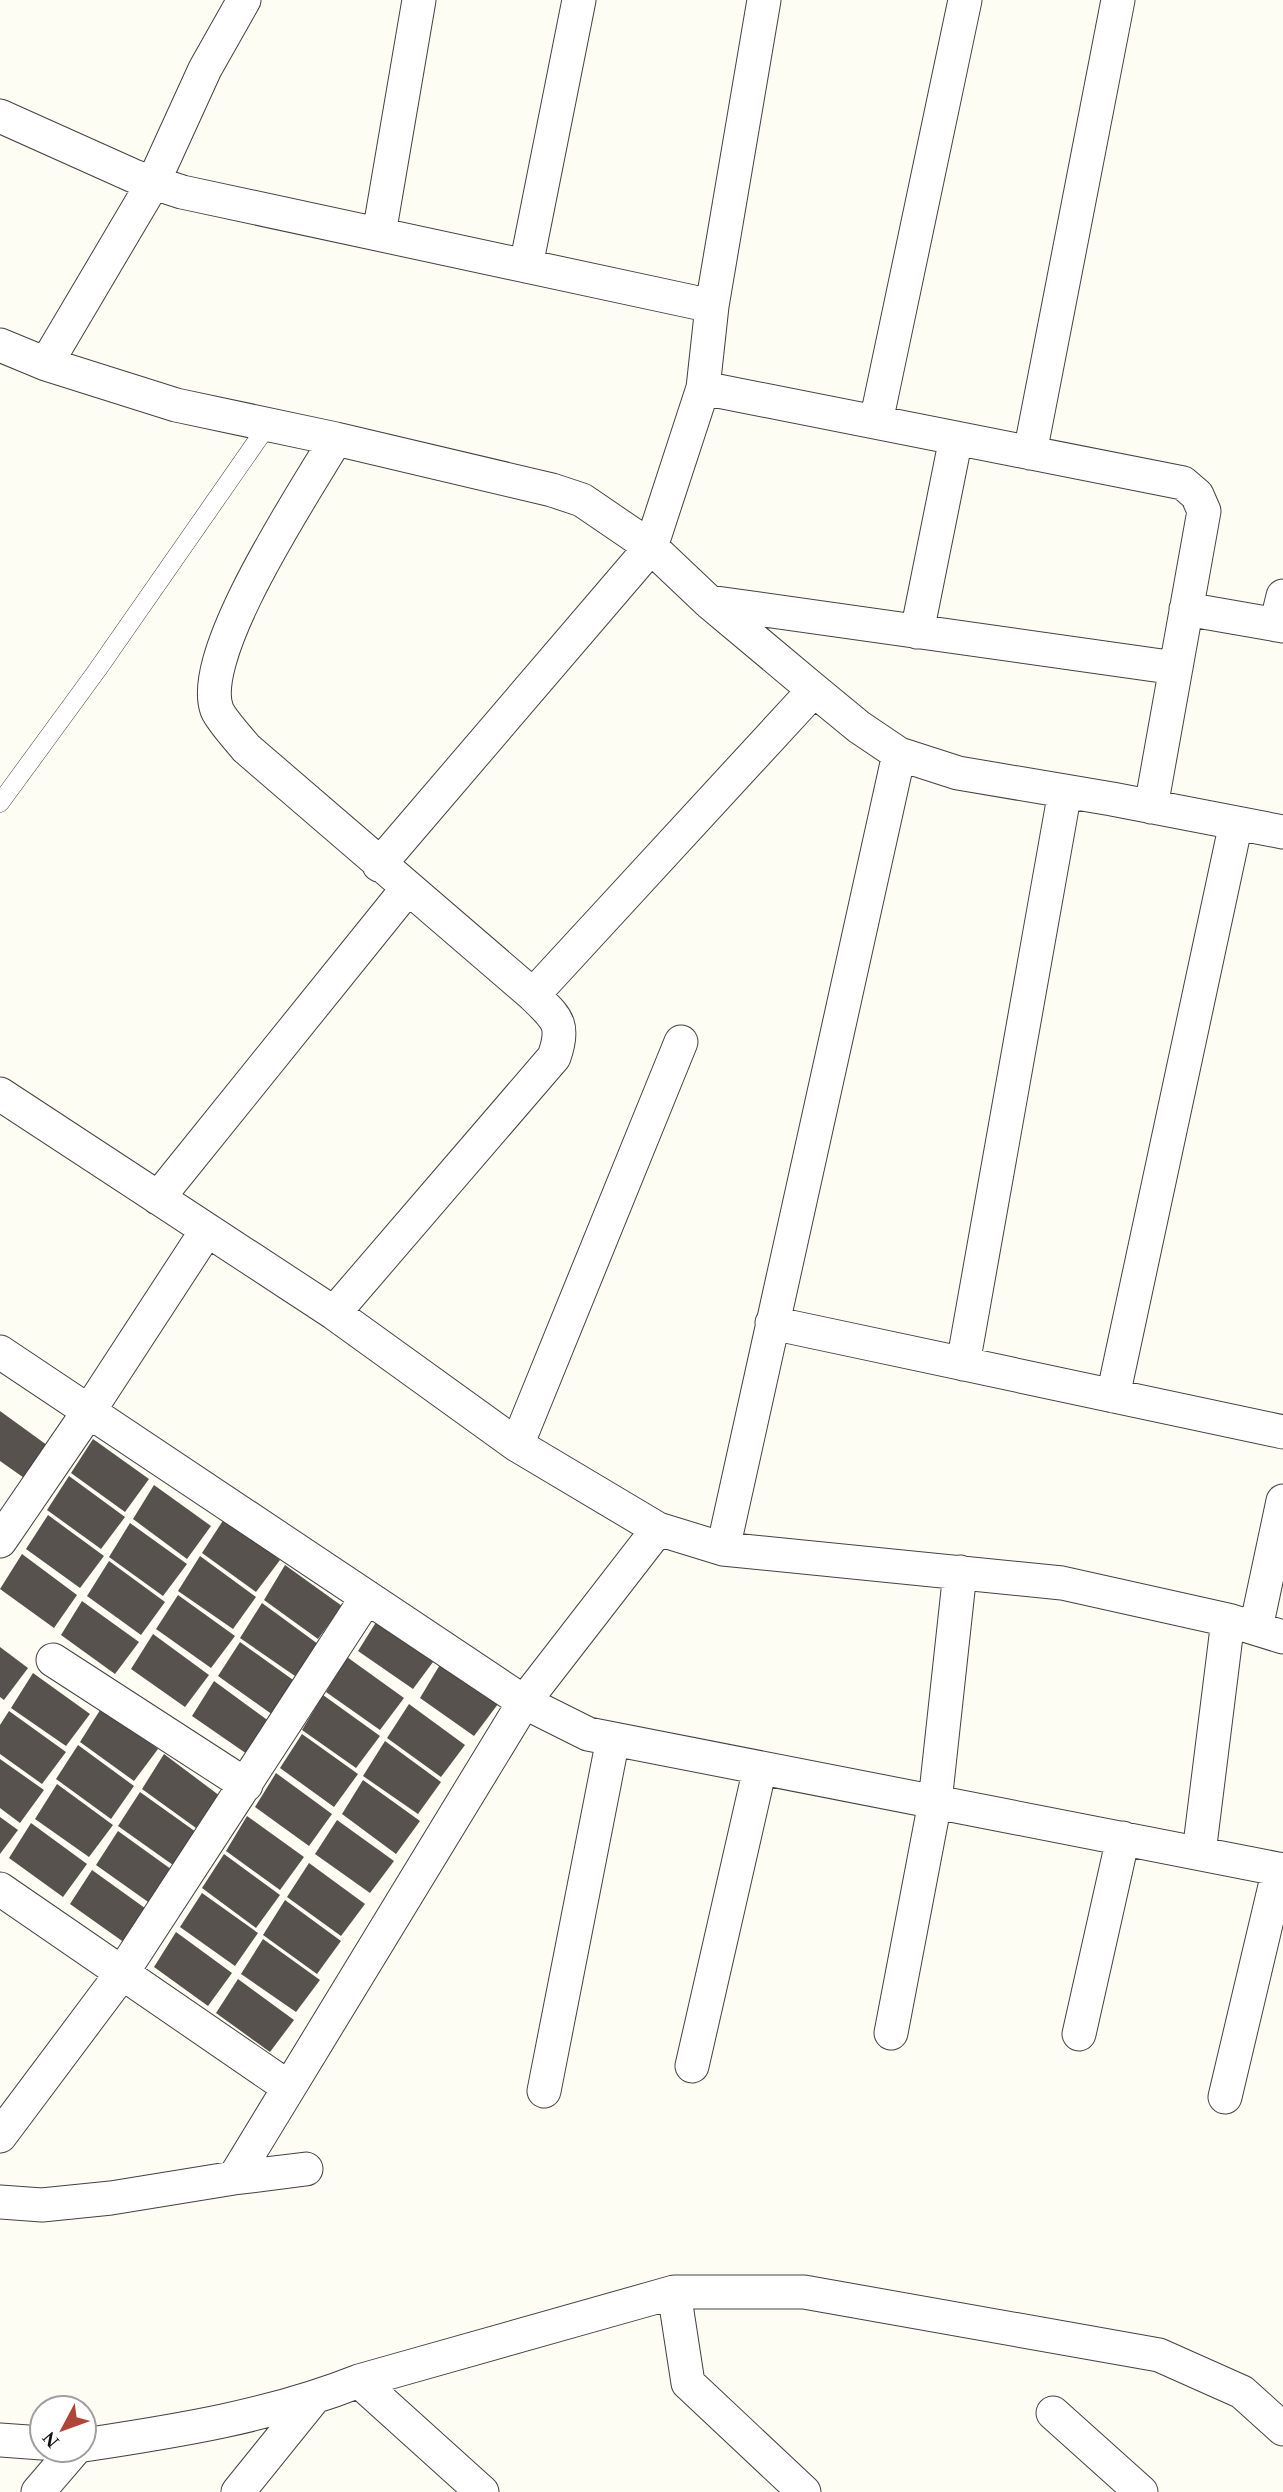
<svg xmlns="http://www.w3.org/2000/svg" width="1283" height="2492" viewBox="0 0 1283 2492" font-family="'Times New Roman',serif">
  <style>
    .building { fill: #57524d }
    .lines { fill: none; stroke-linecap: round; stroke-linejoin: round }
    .lane-casing { stroke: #424242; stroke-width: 19 }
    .street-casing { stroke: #424242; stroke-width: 35 }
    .lane { stroke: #fff; stroke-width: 18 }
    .street { stroke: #fff; stroke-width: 33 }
  </style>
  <rect width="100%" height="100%" fill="#fdfdf3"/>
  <path class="building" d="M0 1411 51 1448 27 1480 0 1461Z
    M93 1439 149 1479 125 1512 71 1473Z
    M69 1476 125 1517 101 1549 47 1510Z
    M154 1485 211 1526 187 1559 133 1519Z
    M48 1515 104 1556 80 1588 26 1549Z
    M224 1519 280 1560 256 1592 202 1553Z
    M130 1523 187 1564 163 1596 109 1557Z
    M22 1554 77 1595 54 1628 0 1589Z
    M200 1556 256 1597 233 1629 178 1591Z
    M109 1561 165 1602 141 1635 87 1596Z
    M285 1565 342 1606 318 1639 264 1600Z
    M178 1595 235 1636 211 1668 156 1629Z
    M82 1601 139 1642 115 1674 61 1635Z
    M262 1603 318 1644 295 1676 240 1638Z
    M380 1616 436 1658 413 1689 358 1651Z
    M153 1634 209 1675 185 1707 131 1669Z
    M240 1642 296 1682 273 1715 218 1676Z
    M0 1647 28 1668 4 1700 0 1697Z
    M347 1657 404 1698 380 1730 326 1692Z
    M441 1663 498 1704 474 1736 420 1698Z
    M33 1673 90 1714 66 1746 11 1708Z
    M214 1681 270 1722 247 1754 192 1716Z
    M323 1695 380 1736 356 1768 302 1730Z
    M409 1704 465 1745 441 1777 387 1738Z
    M102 1707 158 1749 134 1781 80 1742Z
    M9 1711 66 1752 42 1784 0 1754V1725Z
    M302 1734 358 1774 334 1807 280 1768Z
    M385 1741 441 1782 418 1814 363 1776Z
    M78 1745 134 1786 111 1819 56 1779Z
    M164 1754 220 1796 196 1828 142 1789Z
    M0 1759 44 1790 20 1823 0 1808Z
    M276 1773 332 1814 309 1846 255 1807Z
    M363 1780 420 1821 396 1854 342 1814Z
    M57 1784 113 1825 89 1857 35 1819Z
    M140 1792 196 1832 173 1865 118 1826Z
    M247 1816 304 1857 280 1890 226 1851Z
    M0 1817 18 1830 0 1854Z
    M337 1820 394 1861 370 1893 315 1854Z
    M31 1823 87 1864 63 1897 9 1858Z
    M118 1831 175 1872 151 1904 96 1865Z
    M224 1854 280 1895 256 1928 202 1888Z
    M309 1863 365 1904 341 1936 287 1897Z
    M92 1870 149 1911 125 1943 70 1904Z
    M202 1893 258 1933 235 1966 180 1927Z
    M285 1900 341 1941 317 1974 263 1935Z
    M176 1932 232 1973 208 2006 154 1967Z
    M263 1939 320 1980 296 2012 241 1974Z
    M238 1979 294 2020 270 2052 216 2013Z"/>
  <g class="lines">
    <g class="lane-casing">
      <path id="lane" d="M0 803 98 669 268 425"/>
    </g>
    <g class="street-casing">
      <path id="street" d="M0 116 136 177 182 192 712 306
        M379 234 419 0
        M526 266 579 0
        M0 345 46 364 176 405 336 439 552 490 582 500 651 547 709 602 814 690 859 727 899 754 958 773 1112 799 1283 832
        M46 364 153 183 205 69 244 0
        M703 388 1183 483 1197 495 1204 511 1151 807
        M876 422 965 0
        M1030 453 1118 0
        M709 602 1176 668
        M1186 609 1283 626
        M1276 625 1283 596
        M917 632 956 438
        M379 865 651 547 703 388 712 306 764 0
        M533 995 814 690
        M0 1094 334 1313 517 1445 658 1529 723 1549 1062 1583 1228 1620 1283 1637
        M158 1198 407 889
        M334 1313 554 1057C566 1023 556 1018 533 995L246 748C238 738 222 721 217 710 196 654 306 490 336 439
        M772 1323 1283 1432
        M0 1352 524 1702 588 1734 1283 1870
        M963 1364 1065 791
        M1113 1396 1236 823
        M517 1445 681 1042
        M0 1541 89 1411 207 1230
        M723 1549 899 754
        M1256 1628 1283 1501
        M53 1660 246 1785
        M1199 1853 1228 1620
        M0 1889 288 2087
        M891 2033 935 1802 960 1572
        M1079 2034 1123 1838
        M692 2066 760 1768
        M544 2091 613 1739
        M1225 2097 1279 1869
        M0 2136 122 1973 367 1597
        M234 2178 524 1702 658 1529
        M0 2202 42 2205 111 2198 234 2178 306 2169
        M674 2292 688 2383 804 2492
        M359 2381 482 2492
        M1053 2413 1141 2492
        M0 2440 42 2443
        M84 2445C177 2431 271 2416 359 2381L674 2292H804L1159 2355 1242 2392 1283 2429
        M38 2492 74 2450
        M238 2492 313 2399"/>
    </g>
    <use href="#lane" class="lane"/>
    <use href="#street" class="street"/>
  </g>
  <g transform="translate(63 2429) rotate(229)"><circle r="33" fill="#ffffff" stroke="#9f9f9f" stroke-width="2"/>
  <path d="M0-5L12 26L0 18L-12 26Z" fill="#af4437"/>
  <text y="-10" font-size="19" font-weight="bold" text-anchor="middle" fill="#0f0f0f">N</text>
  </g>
</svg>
